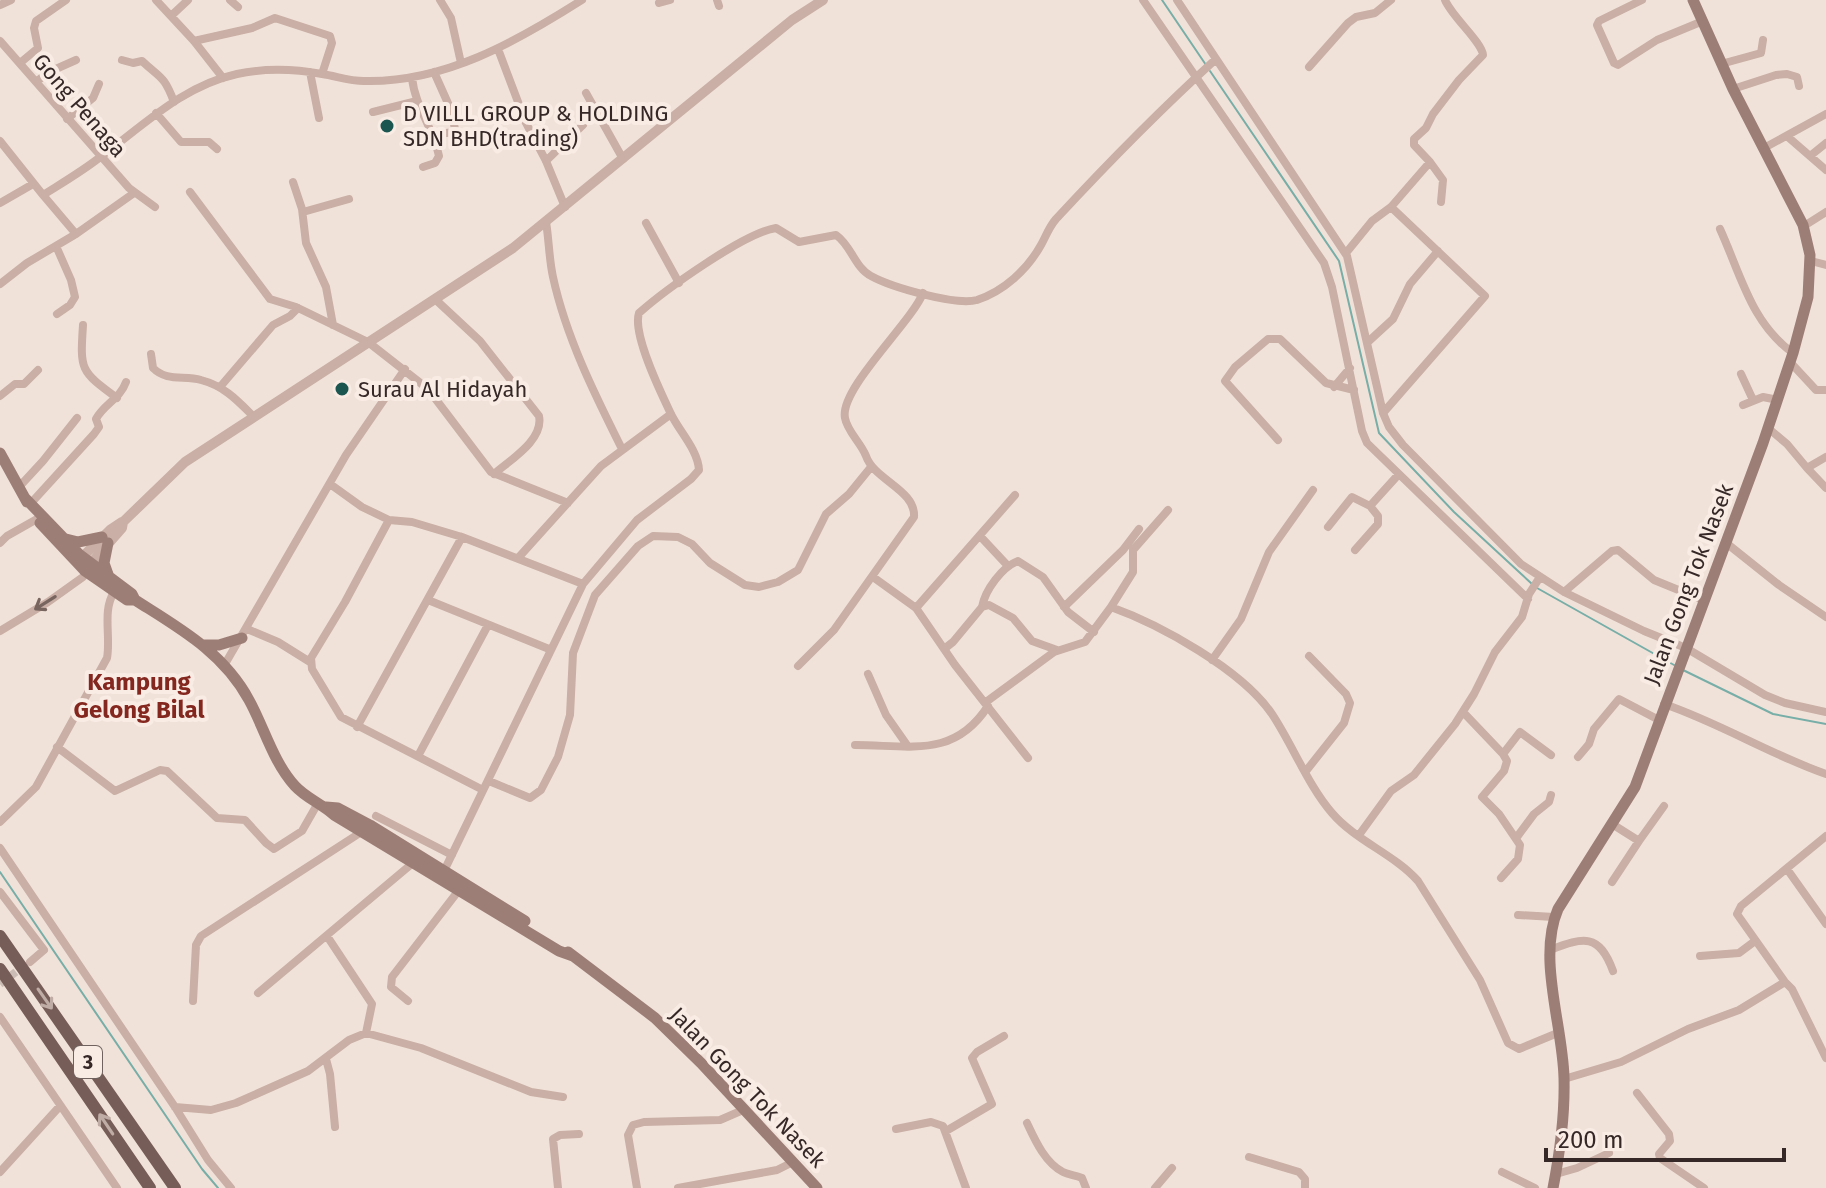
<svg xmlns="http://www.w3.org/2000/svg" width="1826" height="1188" viewBox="0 0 1826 1188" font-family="'Fira Sans',sans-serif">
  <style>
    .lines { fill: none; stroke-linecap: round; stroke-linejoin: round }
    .stream { stroke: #77aea8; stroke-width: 2 }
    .minor-tunnel { stroke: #cbbdb5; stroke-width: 8; stroke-dasharray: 8 4; stroke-linecap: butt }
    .minor { stroke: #c9afa5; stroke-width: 8 }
    .tertiary { stroke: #c9afa5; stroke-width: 10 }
    .secondary { stroke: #9d7e76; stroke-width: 11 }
    .primary { stroke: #775d57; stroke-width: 12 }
    .oneway { stroke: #78655f }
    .oneway2 { stroke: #beaca5 }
    .poi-dot { fill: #1c5651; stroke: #f9ece5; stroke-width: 3 }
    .labels { text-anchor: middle; stroke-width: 8; stroke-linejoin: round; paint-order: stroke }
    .shield { fill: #f9ece5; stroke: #70635f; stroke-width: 2 }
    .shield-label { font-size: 20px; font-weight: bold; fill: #352826 }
    .street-label { font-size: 22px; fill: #352826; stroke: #f9ece5 }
    .poi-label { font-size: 22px; fill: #352826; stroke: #f9ece5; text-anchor: start }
    .neighbourhood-label { font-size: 24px; font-weight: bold; fill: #84271f; stroke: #f9ece5 }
  </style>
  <rect width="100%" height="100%" fill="#f1e2d9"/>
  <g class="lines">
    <path class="stream" d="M1162 0 1206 65
      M1210 71 1339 261 1379 433 1454 512 1532 584
      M1537 588 1674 665
      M1683 670 1773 714 1826 724
      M0 872 202 1169 218 1188"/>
    <path class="minor-tunnel" d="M0 984 25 965"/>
    <path class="minor" d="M156 0 194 41 223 78
      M230 0 238 7
      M440 0 451 18 461 63
      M717 0 719 6
      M1143 0 1324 263 1332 287 1362 431 1367 443 1528 599
      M1177 0 1347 256 1383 413 1389 427 1403 445 1521 564 1564 592 1644 631 1686 648 1765 695 1785 703 1826 712
      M1642 0 1599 21 1597 25 1614 63 1618 65 1657 40 1703 21
      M659 3 670 0
      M0 5 11 0
      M171 16 188 0
      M0 41 129 188 155 207
      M194 41 252 28 275 18 330 36 332 43 322 74
      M498 49 526 123 546 161 565 207
      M122 60 133 63 142 61C160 78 164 75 174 102
      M20 63 38 48 34 28 36 21 66 0
      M1721 64 1761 53 1763 40
      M1309 67 1348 23 1356 17 1375 13 1391 0
      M310 72 319 118
      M412 78C415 106 433 128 439 156L435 163 423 167
      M36 82 49 72 76 60
      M1733 89 1776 75 1787 74 1797 77 1799 86
      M586 93 623 159
      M373 112 417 101
      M156 113 181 142H209L217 149
      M67 119 93 98 99 84
      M433 135 453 132 455 129 451 110 434 72
      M1788 137 1826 170
      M0 141 43 195C62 183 81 172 99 158 143 126 182 86 237 74 265 68 295 69 322 74 336 76 349 81 364 81 444 83 516 42 582 0
      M1764 148 1826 114
      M1810 156 1826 143
      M546 161 583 125
      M1430 162 1443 180 1441 202
      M293 182 302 209 306 243 326 287 333 325
      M190 192 270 299 296 307 368 342 428 389 491 472 568 503
      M43 195 76 234
      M0 203 33 184
      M303 212 349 199
      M546 222C549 240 549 259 553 277 566 337 595 395 622 449
      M646 223 679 283
      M1804 226 1826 212
      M1720 229C1741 275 1751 323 1793 353
      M56 246 71 280 75 297 70 305 57 314
      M1346 253 1372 221 1391 207 1430 162 1414 145V139L1426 128 1433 114 1459 80 1483 55C1482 42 1452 17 1445 0
      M1811 261 1826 265
      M0 284 27 263 76 234 134 193
      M436 300 480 341 539 416C544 440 510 460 494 474
      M83 325C80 370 80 371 117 398
      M1369 341 1393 319 1410 284 1438 251
      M151 354 153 368C167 382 184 375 201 380 224 386 237 400 253 416
      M1790 362 1816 390H1826
      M1741 374 1753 400
      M220 387 273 325 290 316 298 308
      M1334 387 1350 368
      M0 396 15 384H24L38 370
      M1743 405 1763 397 1778 400
      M1383 413 1485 296 1391 207
      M1768 428 1787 444 1807 468 1826 457
      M1278 440 1225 381 1235 367 1268 339H1280L1326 383 1354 390
      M1807 468 1826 488
      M330 484 362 507 389 520 412 522 462 537 583 584
      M19 487 43 461 77 418
      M32 502 94 434 99 427 96 419C104 404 120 399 126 382
      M389 520 345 602 311 658 312 669 341 717 483 790
      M1328 527 1352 497 1370 506
      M980 536 1008 566
      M1725 542 1779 585 1826 617
      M0 543 7 536 37 519
      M1355 550 1378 524V516L1370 506 1398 475
      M519 557 601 466 671 414
      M873 577 916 608 955 665 1028 758
      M1564 592 1612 551 1618 550 1654 580 1703 600
      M428 600 549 649
      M982 607C985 590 1002 567 1018 561L1043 577 1068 612 1094 632
      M1064 607 1123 550 1139 529
      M1111 607 1133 572V550L1168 510
      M916 608 1015 495
      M247 629 278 642 310 662
      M0 631 48 602 83 577 85 571
      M944 649 953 642 982 607 989 605 1013 618 1032 641 1057 650
      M1212 660 1241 619 1269 552 1313 490
      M225 664 346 455 405 369
      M798 666 834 630 914 517C916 490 874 480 866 456 861 443 847 431 845 418 839 389 912 322 923 293
      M868 674 886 715 907 745
      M986 702 1054 652 1085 642 1111 607C1161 625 1242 670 1272 714 1292 744 1309 787 1332 813 1356 841 1394 854 1418 881L1480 980 1508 1043 1519 1049 1560 1032
      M1664 704C1720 723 1771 755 1826 774
      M1463 712 1503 754 1507 761 1504 771 1482 797 1499 814 1520 845 1518 859 1501 878
      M357 727 462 537
      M855 745C909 745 954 759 988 706
      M57 747 115 791 160 770 167 771 217 818 245 820 266 843 274 849 302 831 318 803
      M1503 754 1520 732 1551 755
      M418 756 488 625
      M1578 757 1589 744 1594 729 1619 699 1659 720
      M1306 771 1344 723 1350 703 1346 694 1309 656
      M489 781 530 798 541 790 558 757 570 715 573 653 595 595 638 546 653 536 678 537 692 544 710 563 745 585 759 587 778 582 798 570 826 514 849 494 871 467
      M376 816 452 855
      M0 822 36 787 107 658C111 637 102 611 114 592
      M1612 824 1639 841 1664 806
      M1359 835 1391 791 1414 775 1455 724 1474 694 1495 652 1522 617 1529 594 1540 577
      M1826 836 1741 906 1737 914 1785 982 1792 989 1826 1058
      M1517 837 1534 814 1549 802 1551 795
      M0 848 175 1107 208 1160 231 1188
      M1787 869 1826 924
      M444 871 583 584 637 520 691 479 699 470C698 450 679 431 671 414 661 393 632 334 639 313 665 290 744 233 776 228L799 242 836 235C851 245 855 268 871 276 891 287 956 306 977 300 1004 291 1027 270 1041 245 1046 236 1049 227 1056 219 1107 164 1160 110 1216 59
      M1612 882 1639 841
      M0 892 44 950 30 962
      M1518 915 1554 917
      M327 936 372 1004 366 1033
      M1550 950C1584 937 1599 933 1613 971
      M1700 956 1739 953 1755 941
      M258 993 414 862
      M193 1001 196 945 201 936 366 829
      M408 1001 391 987 392 977 459 890
      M0 1017 117 1188
      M326 1059 330 1074 335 1127
      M1564 1079 1621 1062 1688 1029 1739 1010 1785 982
      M1637 1093 1669 1134 1670 1141 1659 1154 1660 1158 1704 1188
      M175 1107 211 1110 236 1103 308 1071 349 1040 366 1033 421 1048 531 1092 563 1097
      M1027 1123C1035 1140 1045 1163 1063 1172 1069 1175 1075 1175 1082 1178L1086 1188
      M896 1129 931 1122 943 1126 966 1188
      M946 1131 992 1104 972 1058 977 1052 1004 1036
      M1249 1157 1299 1172 1305 1179V1188
      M0 1172 60 1106
      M1502 1172 1535 1188
      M1556 1174 1577 1168 1609 1153
      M558 1188 553 1139 560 1135 579 1134
      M637 1188 628 1135 633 1125 644 1122 720 1120 743 1110
      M678 1188 777 1170 791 1163
      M1155 1188 1172 1168"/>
    <path class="tertiary" d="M77 562 110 530 122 522
      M87 568 122 528 123 522 185 462 513 248 792 20 823 0"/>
    <path class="secondary" d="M0 453 27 502
      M25 498 80 555 132 594 135 600C179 628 223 652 249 700 264 727 273 762 295 786 306 798 322 804 334 815L559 951 573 956
      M40 523 85 571 127 600H135
      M66 539 78 542 102 537
      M108 543 104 563 109 577
      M203 645H219L242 638
      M326 807 338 808 370 825 525 921
      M568 952 655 1018 701 1063 817 1188
      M1553 1188C1560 1152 1565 1115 1564 1078 1563 1026 1537 958 1558 909L1635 787 1763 443 1793 353 1808 297 1810 255 1803 225 1733 89 1693 0"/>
    <path class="primary" d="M0 936 175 1188
      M0 969 150 1188"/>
  </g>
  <defs><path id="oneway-shaft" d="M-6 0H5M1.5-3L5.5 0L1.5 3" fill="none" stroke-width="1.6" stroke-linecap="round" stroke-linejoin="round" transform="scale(2)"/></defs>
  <use class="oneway" href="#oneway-shaft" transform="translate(45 603) rotate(148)"/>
  <g class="oneway2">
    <use href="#oneway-shaft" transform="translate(45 999) rotate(55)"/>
    <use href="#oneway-shaft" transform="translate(106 1124) rotate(-124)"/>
  </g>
  <g class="poi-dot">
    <circle cx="387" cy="126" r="8"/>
    <circle cx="342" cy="389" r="8"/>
  </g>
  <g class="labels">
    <rect class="shield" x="74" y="1046" width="28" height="32" rx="6"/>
    <g class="shield-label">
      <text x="88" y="1069">3</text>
    </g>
    <g class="street-label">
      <text transform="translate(80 105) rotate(49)" y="8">Gong Penaga</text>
      <text transform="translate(1688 584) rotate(-69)" y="8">Jalan Gong Tok Nasek</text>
      <text transform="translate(748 1087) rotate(46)" y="8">Jalan Gong Tok Nasek</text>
    </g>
    <g class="poi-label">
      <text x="403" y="121">D VILLL GROUP &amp; HOLDING<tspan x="403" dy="25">SDN BHD(trading)</tspan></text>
      <text x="358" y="397">Surau Al Hidayah</text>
    </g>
    <g class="neighbourhood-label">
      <text x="139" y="690">Kampung<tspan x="139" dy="28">Gelong Bilal</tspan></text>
    </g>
  </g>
  <path d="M1546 1148v12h238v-12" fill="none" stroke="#352826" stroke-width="4"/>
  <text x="1558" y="1148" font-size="24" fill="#352826" stroke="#f9ece5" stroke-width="6" paint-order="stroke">200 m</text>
</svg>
